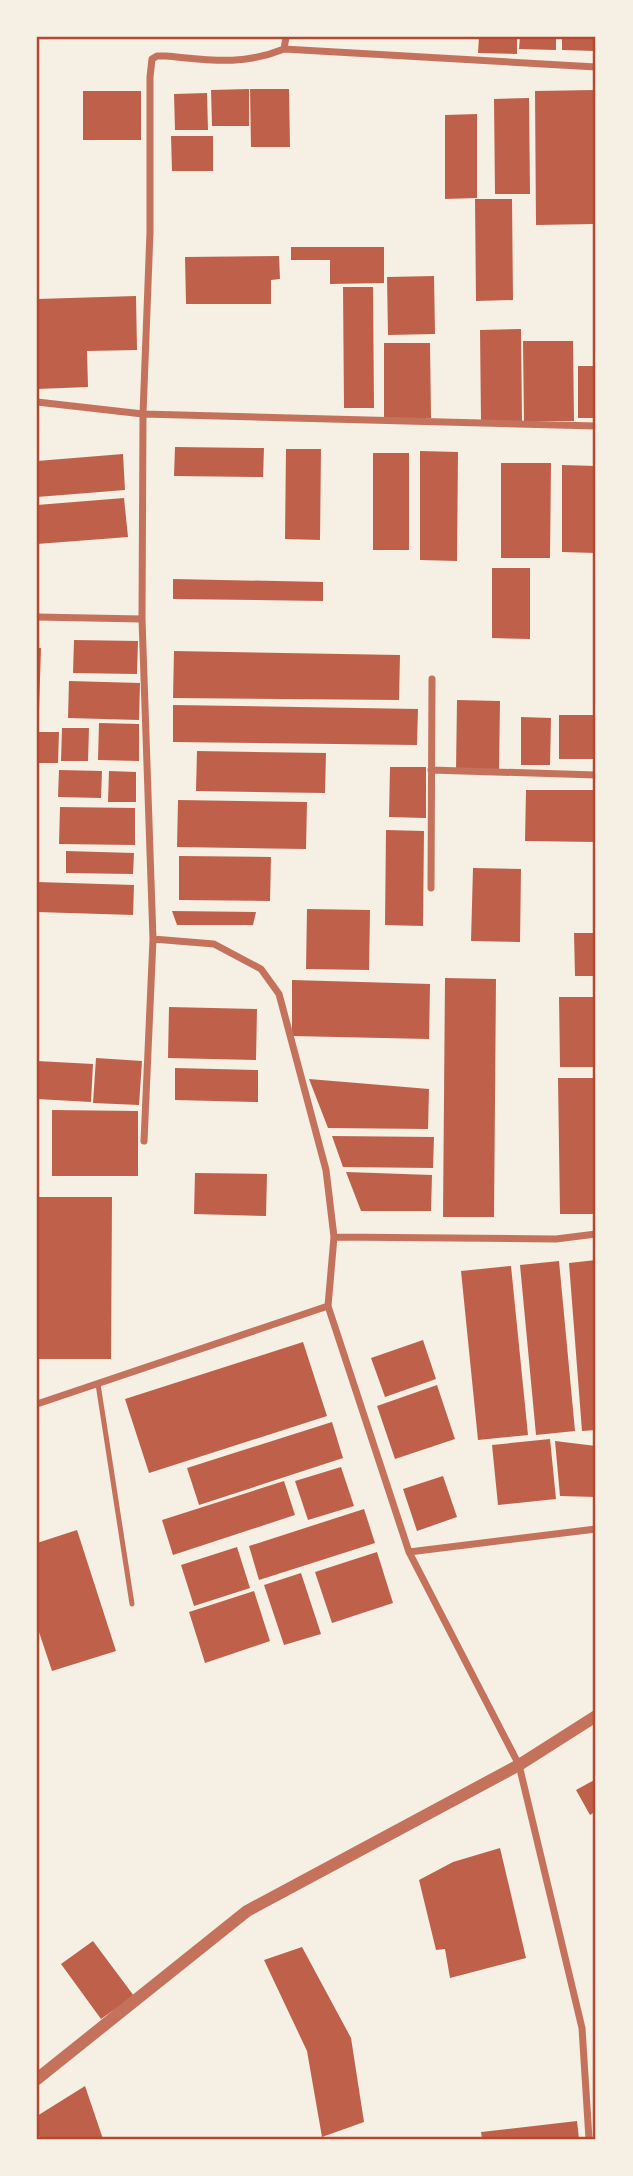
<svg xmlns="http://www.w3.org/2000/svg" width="633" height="2176" viewBox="0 0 633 2176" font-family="'Source Sans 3',sans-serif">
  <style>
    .building { fill: #bf614a }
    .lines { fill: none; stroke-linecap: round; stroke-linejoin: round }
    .service { stroke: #c5725c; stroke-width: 5 }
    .minor { stroke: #c5725c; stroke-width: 7 }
    .tertiary { stroke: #c5725c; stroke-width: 12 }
    .neatline { fill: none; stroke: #b5482f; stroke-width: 2.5 }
  </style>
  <rect width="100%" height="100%" fill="#f6efe4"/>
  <path class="building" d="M479 37H517V54L478 53Z
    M520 37H556V50L519 49Z
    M562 37H596V51L562 50Z
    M249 89V126H212L211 90Z
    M250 89H289L290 147H251Z
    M596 90V224L536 225 535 91Z
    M83 91H141V140H83Z
    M207 93 208 130H175L174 94Z
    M529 98 530 194H495L494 99Z
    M477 114V198L445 199V115Z
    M171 136H213V171H172Z
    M475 199H512L513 300 476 301Z
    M291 247H384V283L330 284V260H291Z
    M279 256 280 279 271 280V304H186L185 257Z
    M434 276 435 334 388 335 387 277Z
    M343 287H373L374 408H344Z
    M136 296 137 350 87 351 88 387 37 389V299Z
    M521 329 522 421H481L480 330Z
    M523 341H573L574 421H524Z
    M384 343H430L431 418H384Z
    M578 366H596V418H578Z
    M175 447 264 448 263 477 174 476Z
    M286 449H321L320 540 285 539Z
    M420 451 458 452 457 561 420 560Z
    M373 453H409V550H373Z
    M123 454 125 490 37 497V461Z
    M501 463H551L550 558H501Z
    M562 465 596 466 595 553 562 552Z
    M124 498 128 537 37 544V505Z
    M492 568H530V639L492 638Z
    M173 579 323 582V601L173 599Z
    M74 640 138 641 137 674 73 673Z
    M37 648H41L39 711H37Z
    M174 651 400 655 399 700 173 698Z
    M69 681 140 683 139 720 68 718Z
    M457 700 500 701 499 771H456Z
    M173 705 418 709 417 745 173 742Z
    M559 715H596V759H559Z
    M521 717 551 718 550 765H521Z
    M99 723 139 724V761L98 760Z
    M62 728H89L88 761H61Z
    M37 732H59L58 763H37Z
    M197 751 326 753 325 793 196 791Z
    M390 767H426V818L389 817Z
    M59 770 102 771 101 798 58 797Z
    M109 771 136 772V802H108Z
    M526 790H596V842L525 841Z
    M178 800 307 802 306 849 177 847Z
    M60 807 135 808V845L59 844Z
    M386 830 424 831 423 926 385 925Z
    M66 851 134 853 133 874 66 873Z
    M179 856 271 857 270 901 179 900Z
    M473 868 521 869 520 942 471 941Z
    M37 882 134 885 133 915 37 912Z
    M307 909 370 910 369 970 306 969Z
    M172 911 256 912 253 925H177Z
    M574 933H596V976H575Z
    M445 978 496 979 494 1217H443Z
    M292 980 430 984 429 1039 292 1036Z
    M559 997H596V1067H560Z
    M169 1007 257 1009 256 1060 168 1058Z
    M96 1058 142 1061 139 1105 93 1103Z
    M37 1061 93 1064 91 1102 37 1099Z
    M175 1068 258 1070V1102L175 1100Z
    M558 1078H596V1214H560Z
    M309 1079 429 1089 428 1129 328 1128Z
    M52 1110 138 1111V1176H52Z
    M332 1136 434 1137 433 1168 343 1167Z
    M346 1172 432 1175 431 1211H361Z
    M195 1173 267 1174 266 1216 194 1214Z
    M37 1197H112L111 1359H37Z
    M596 1260V1430L582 1431 569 1263Z
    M559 1261 575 1431 536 1435 520 1265Z
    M511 1266 528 1435 478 1440 461 1271Z
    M423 1340 436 1379 385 1397 371 1358Z
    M303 1342 327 1416 149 1473 125 1399Z
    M437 1385 455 1439 395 1459 377 1406Z
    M332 1422 343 1458 199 1505 187 1468Z
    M550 1439 556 1499 498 1505 492 1445Z
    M555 1441 596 1446V1497L560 1496Z
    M341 1467 354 1506 308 1520 295 1481Z
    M443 1476 457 1517 417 1531 403 1489Z
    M284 1481 295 1515 173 1555 162 1520Z
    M364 1509 375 1543 259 1580 249 1546Z
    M77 1530 116 1651 52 1671 37 1626V1543Z
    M237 1547 250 1588 194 1606 181 1565Z
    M377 1552 393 1603 332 1623 315 1572Z
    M301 1573 321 1634 284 1645 264 1585Z
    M254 1591 270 1641 205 1663 189 1612Z
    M596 1779V1811L590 1815 576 1790Z
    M500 1848 526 1958 450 1978 445 1949 436 1950 419 1880 453 1862Z
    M93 1941 134 1996 101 2019 61 1964Z
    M302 1947 351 2038 364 2122 322 2137 307 2051 264 1960Z
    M85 2086 103 2139H40L37 2128V2116Z
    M577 2121 579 2139H482L481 2132Z"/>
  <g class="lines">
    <path class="service" d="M98 1384 132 1604"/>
    <path class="minor" d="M284 49 286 37
      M37 402 143 414 596 426
      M37 617 142 619
      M431 770 596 775
      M431 888 432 679
      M144 1141 153 939
      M334 1237 556 1239 596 1234
      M37 1404 328 1306
      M409 1552 596 1529
      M589 2139 582 2028 519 1765 409 1552 328 1306 334 1237 326 1170 279 994 261 969 214 944 153 939 142 619 143 414 150 232V77L152 59 157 56H166C210 60 242 66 284 49L596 67"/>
    <path class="tertiary" d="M37 2079 247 1911 519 1765 596 1716"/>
  </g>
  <rect width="633" height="2176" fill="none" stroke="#f6efe4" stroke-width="77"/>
  <rect x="38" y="38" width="556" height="2100" class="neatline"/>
</svg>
